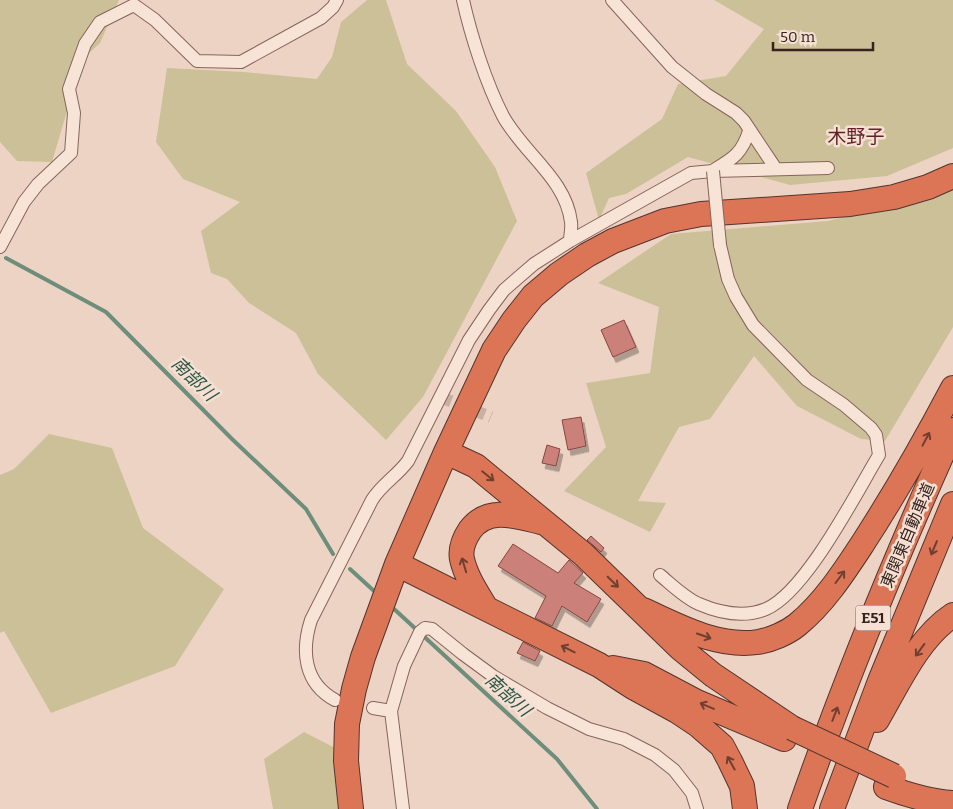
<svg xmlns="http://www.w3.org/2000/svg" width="953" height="809" viewBox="0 0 953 809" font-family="Bitter,'Noto Sans JP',serif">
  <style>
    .green { fill: #cbc098 }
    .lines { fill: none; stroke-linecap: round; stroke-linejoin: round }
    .stream { stroke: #6c8e7b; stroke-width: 4 }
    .building { fill: #cb817a; stroke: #864641; filter: url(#shadow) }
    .street-tunnel { stroke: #c9b0a3; stroke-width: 12; stroke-dasharray: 12 6; stroke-linecap: butt }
    .street-casing { stroke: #87645b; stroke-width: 14 }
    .highway-casing { stroke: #55342f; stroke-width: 26 }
    .street { stroke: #f8e3d7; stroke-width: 12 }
    .highway { stroke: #db7556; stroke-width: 24 }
    .street-bridge-casing { stroke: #87645b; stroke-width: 14; stroke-linecap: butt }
    .highway-bridge-casing { stroke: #55342f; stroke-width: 26; stroke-linecap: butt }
    .street-bridge { stroke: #f8e3d7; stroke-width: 12 }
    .highway-bridge { stroke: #db7556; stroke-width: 24 }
    .oneway { stroke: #703f32 }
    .labels { text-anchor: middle; stroke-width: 5; stroke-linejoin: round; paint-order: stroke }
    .shield { fill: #f5e0d3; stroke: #705b54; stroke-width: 1 }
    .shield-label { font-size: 15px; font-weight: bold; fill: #37221e }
    .street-label { font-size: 16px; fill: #37221e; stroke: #f5e0d3 }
    .water-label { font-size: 18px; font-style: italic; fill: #2e5747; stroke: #f5e0d3 }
    .quarter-label { font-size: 19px; fill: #631f27; stroke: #f5e0d3 }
  </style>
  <defs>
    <filter id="shadow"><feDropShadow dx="3" dy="5.5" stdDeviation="0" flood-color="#0004"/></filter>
  </defs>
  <rect width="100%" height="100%" fill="#edd3c4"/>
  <path class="green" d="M0 0H119L100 43 71 70 67 111 52 162 17 161 0 142Z
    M367 0H386L407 64 456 111 495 167 517 221 423 397 386 440 318 374 296 333 249 303 227 279 211 273 201 231 240 202 183 179 156 142 167 68 244 72 317 79 332 57 341 22Z
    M714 0H953V148L887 176 790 185 688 157 626 194 609 198 599 220 586 173 662 119 678 84 726 76 764 29Z
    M953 188V327L885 441 861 439 797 406 754 356 710 419 679 427 638 501 666 503 650 532 564 491 606 447 586 383 650 373 659 307 598 283 671 234 828 221Z
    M49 434 112 448 143 528 224 589 175 666 51 713 4 631 0 633V475L14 469Z
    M304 732 339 750 349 809H273L264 759Z"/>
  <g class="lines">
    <path class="stream" d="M6 258 106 312 232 439 306 509 333 554
      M350 569 374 591
      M393 608 557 759 597 809"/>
  </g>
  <path class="building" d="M624 320 636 347 613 357 601 330Z
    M581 417 586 446 568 450 562 420Z
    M547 445 560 449 556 466 542 463Z
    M591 536 604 548 601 552 587 540Z
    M513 544 558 573 569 560 583 573 574 583 601 599 587 622 562 606 552 626 535 618 546 596 498 566Z
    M523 642 540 651 535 661 517 653Z"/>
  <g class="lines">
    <path class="street-tunnel" d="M440 397 491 417"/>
    <g class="street-casing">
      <path id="street" d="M463 0C471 36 486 83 503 116 523 153 566 179 571 222 572 228 570 235 570 241
        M612 0 672 67 706 94 736 113 744 121 776 169
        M714 170C734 158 742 153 749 131
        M0 247 24 202 38 184 71 153 74 113 69 89 85 44 100 22 134 5 155 20 197 61 241 62 321 18 333 7 337 0
        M660 575C672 585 685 598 699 604 720 613 744 618 766 609 806 592 856 493 879 455L876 435 871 428 844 405 807 380 753 325 736 297 728 279 720 245
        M335 700C304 683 301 651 311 620L372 500C382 484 397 476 408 461L469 340 489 310 504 290 534 264 570 241 691 173 713 171 828 168
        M373 708 391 711
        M403 809 391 711 404 666 420 632 425 628 432 629 463 654 493 676 547 708 589 729 624 739 655 755 674 770 692 793 697 809"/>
    </g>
    <g class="highway-casing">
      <path id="highway" d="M446 452 476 466 583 554 680 648 713 675 792 728
        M397 564 599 665 633 687 677 711 698 725 722 746 730 761 742 786 745 809
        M486 608C477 593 466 577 462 559 460 549 464 539 470 530 488 506 516 516 541 522
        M643 610C679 626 717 648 758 642 771 640 787 633 797 625 824 603 844 572 863 543 896 492 925 441 953 388
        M613 668 644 674 697 702 784 739
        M877 720C898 684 918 638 953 615
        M886 787C908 795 930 802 953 803
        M351 809 346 761 347 724 354 689 363 657 397 564 446 452 494 350 514 320 533 296 559 274 587 255 613 241 665 221 701 214 850 204 894 197 928 187 953 176
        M800 809C845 680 897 554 953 430
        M832 809 880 681 953 504"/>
    </g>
    <use href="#street" class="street"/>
    <use href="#highway" class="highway"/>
    <g class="street-bridge-casing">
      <path id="street-bridge" d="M713 171 720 245"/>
    </g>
    <g class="highway-bridge-casing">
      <path id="highway-bridge" d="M792 728 894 776"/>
    </g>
    <use href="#street-bridge" class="street-bridge"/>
    <use href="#highway-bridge" class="highway-bridge"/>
  </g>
  <defs><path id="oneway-shaft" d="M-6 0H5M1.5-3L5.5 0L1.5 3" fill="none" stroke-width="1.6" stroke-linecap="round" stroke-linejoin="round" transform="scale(1.25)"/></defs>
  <g class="oneway">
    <use href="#oneway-shaft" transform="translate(926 439) rotate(-62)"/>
    <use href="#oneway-shaft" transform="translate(488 476) rotate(39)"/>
    <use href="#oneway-shaft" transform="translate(934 548) rotate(113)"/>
    <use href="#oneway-shaft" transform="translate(464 565) rotate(-107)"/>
    <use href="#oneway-shaft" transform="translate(840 577) rotate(-53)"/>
    <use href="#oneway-shaft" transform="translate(613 582) rotate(44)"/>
    <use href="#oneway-shaft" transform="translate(704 636) rotate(19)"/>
    <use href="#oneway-shaft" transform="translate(568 649) rotate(-153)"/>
    <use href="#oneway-shaft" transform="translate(920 650) rotate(126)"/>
    <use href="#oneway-shaft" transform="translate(707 706) rotate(-157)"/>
    <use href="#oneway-shaft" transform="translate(835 714) rotate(-69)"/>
    <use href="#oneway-shaft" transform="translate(731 763) rotate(-119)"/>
  </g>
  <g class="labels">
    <rect class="shield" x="855.5" y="605.5" width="35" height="25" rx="4"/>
    <g class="shield-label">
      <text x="873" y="623">E51</text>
    </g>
    <g class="street-label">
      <text transform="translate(907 535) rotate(-67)" y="6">東関東自動車道</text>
    </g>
    <g class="water-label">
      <text transform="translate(194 379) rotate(44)" y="6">南部川</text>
      <text transform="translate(508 695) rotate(42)" y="6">南部川</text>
    </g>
    <g class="quarter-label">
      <text x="856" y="143">木野子</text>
    </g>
  </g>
  <path d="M773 42v8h100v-8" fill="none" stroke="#37221e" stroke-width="2.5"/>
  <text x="780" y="42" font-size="15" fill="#37221e" stroke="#f5e0d3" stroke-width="4" paint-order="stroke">50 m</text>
</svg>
